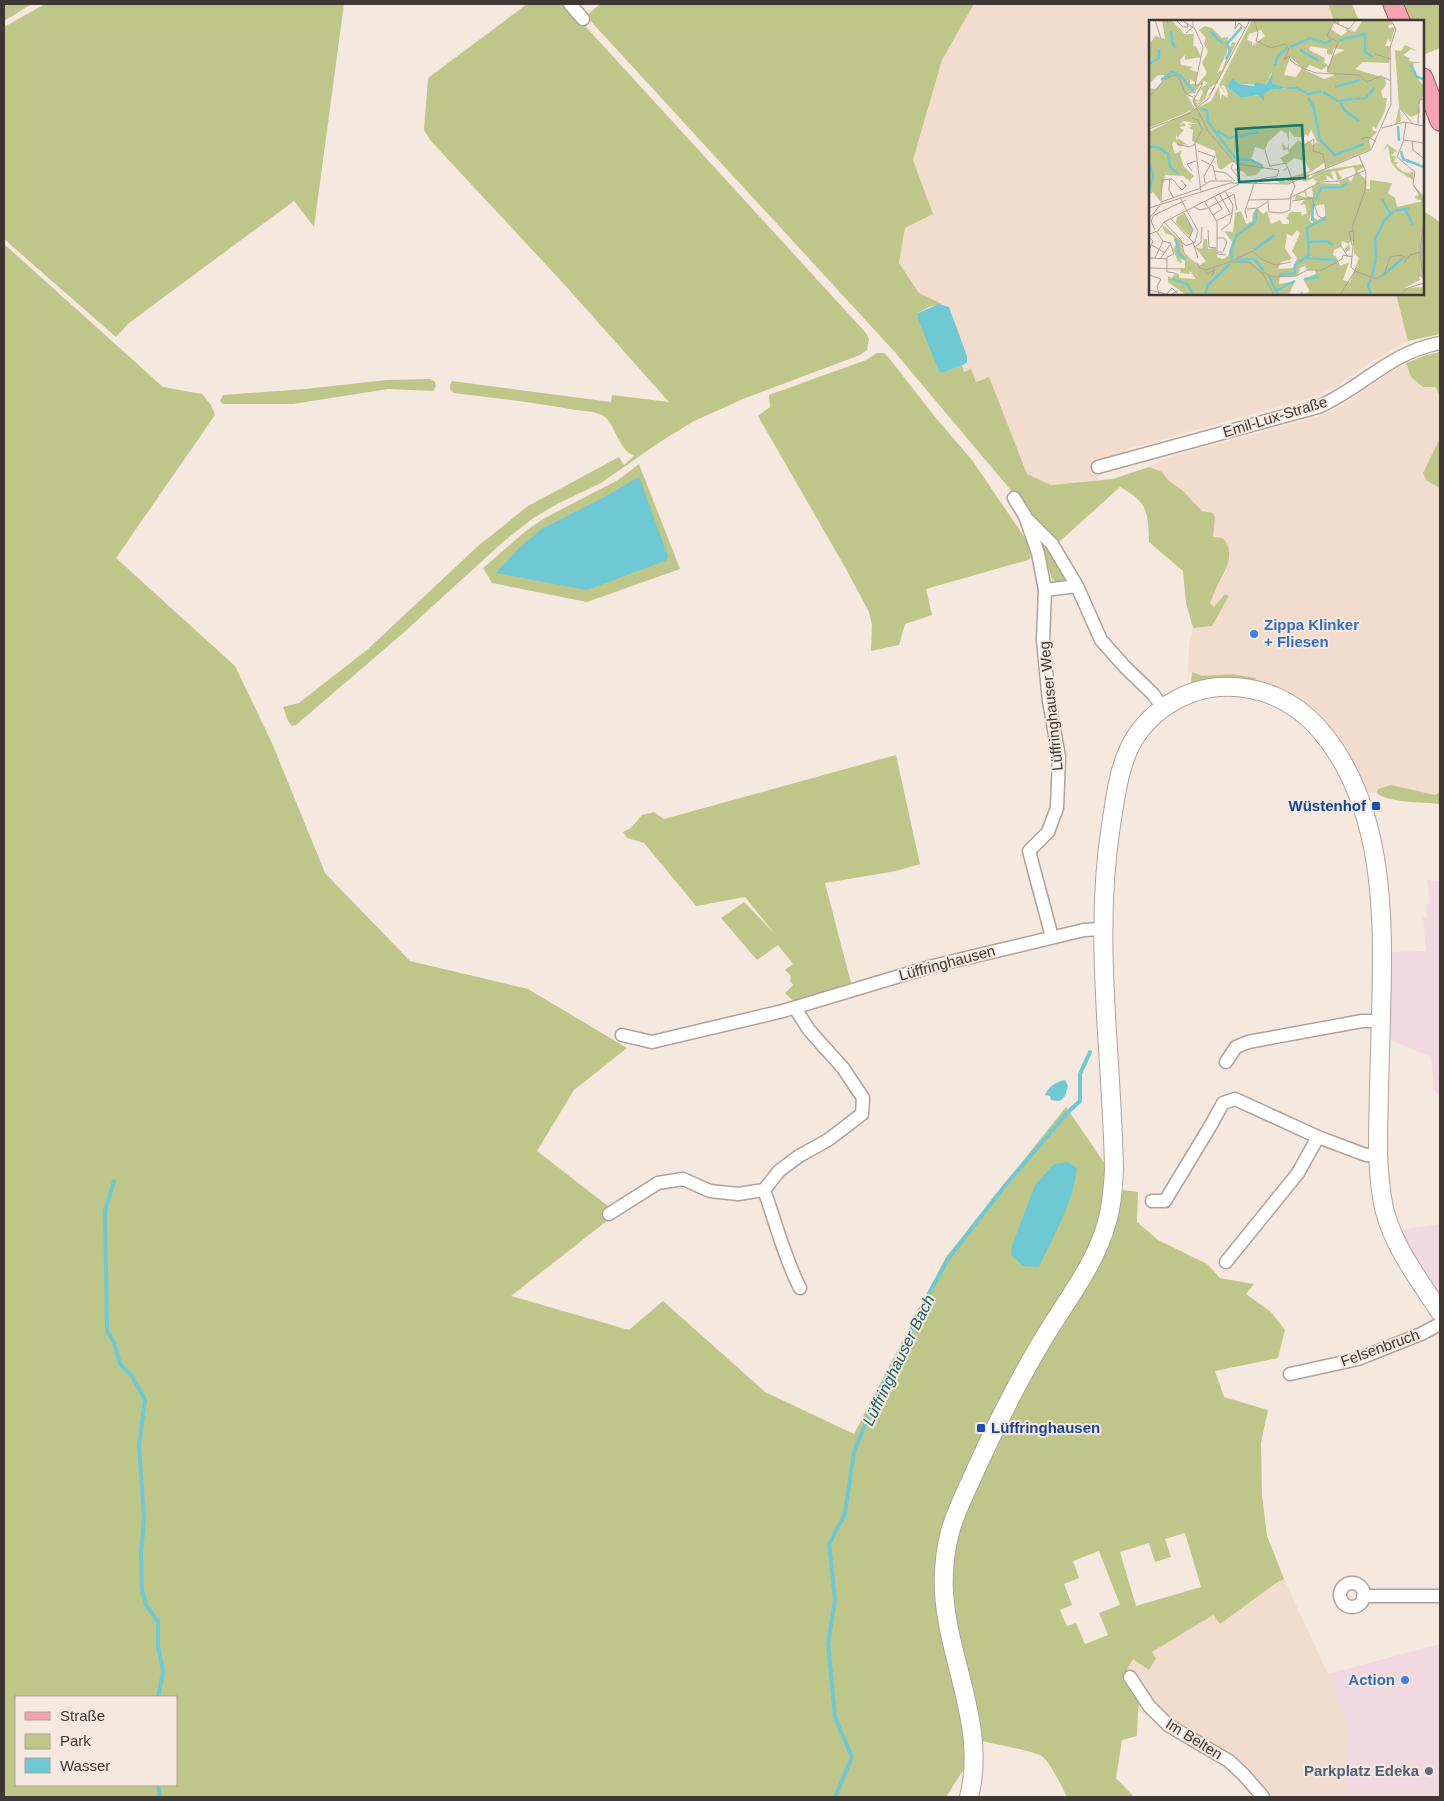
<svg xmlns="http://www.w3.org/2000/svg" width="1444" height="1801" viewBox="0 0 1444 1801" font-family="Arial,sans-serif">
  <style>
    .commercial { fill: #f2d9e1 }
    .industrial { fill: #f1dcce }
    .green { fill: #bfc68a; fill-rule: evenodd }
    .water { fill: #6fc9d4 }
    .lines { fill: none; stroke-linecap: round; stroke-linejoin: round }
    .stream { stroke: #6fc9d4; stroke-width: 4 }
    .street-casing { stroke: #aea299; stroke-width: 15 }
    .secondary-casing { stroke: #aea299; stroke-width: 20 }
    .primary-casing { stroke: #b05665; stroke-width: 21 }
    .street { stroke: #fff; stroke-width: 12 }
    .secondary { stroke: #fff; stroke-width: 18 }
    .primary { stroke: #f5a3b2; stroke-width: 19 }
    .shop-dot { fill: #3f7fe0; stroke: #f5e8de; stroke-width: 2 }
    .transit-dot { fill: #1a4fb4; stroke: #f5e8de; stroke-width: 2 }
    .service-dot { fill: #5c6f8a; stroke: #f5e8de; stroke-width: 2 }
    .labels { text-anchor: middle; stroke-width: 4; stroke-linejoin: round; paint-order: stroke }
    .street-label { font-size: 15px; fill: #3d3834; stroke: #f5e8de }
    .shop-label { font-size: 15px; font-weight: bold; fill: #366cbe; stroke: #f5e8de; text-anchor: start }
    .transit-label { font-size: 15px; font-weight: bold; fill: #164399; stroke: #f5e8de; text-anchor: end }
    .service-label { font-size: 15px; font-weight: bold; fill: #4e5e75; stroke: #f5e8de; text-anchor: end }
    .water-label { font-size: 16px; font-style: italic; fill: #17626b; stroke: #f5e8de }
    .inset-river { fill: none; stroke: #6fc9d4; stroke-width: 2.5 }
    .inset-road { fill: none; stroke: #aba29a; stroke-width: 1 }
    .view { fill: #0f766e; fill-opacity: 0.15; stroke: #0f766e; stroke-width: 2.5 }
    .inset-edge { fill: none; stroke: #3d3834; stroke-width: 2.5 }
  </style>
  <rect width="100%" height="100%" fill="#f5e8de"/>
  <path class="commercial" d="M1427 880 1440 881V1096L1434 1090 1431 1057 1388 1039 1390 952 1426 951 1423 918 1427 917 1426 905 1430 904Z
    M1440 1224V1300L1398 1230Z
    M1440 1644V1797H1345L1347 1723 1328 1674Z"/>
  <path class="industrial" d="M974 4H1328L1334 21H1150V294H1396L1408 341 1374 360 1334 388 1313 397 1135 447 1125 450 1126 452 1096 460 1099 480 1051 485 1027 474 989 378 976 382 964 372 962 365 967 363 948 307 919 293 899 263 905 228 933 214 913 160 942 60Z
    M1440 352V792L1435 795 1421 792 1379 789 1377 793 1364 792 1351 758 1343 744 1332 730 1311 710 1191 686 1192 673 1188 672 1189 644 1193 628 1212 626 1229 596 1225 594 1214 607 1210 603 1218 584 1227 571 1213 537 1215 517 1197 507 1183 491 1169 481 1162 472 1149 467 1165 458 1321 416 1348 402 1395 369 1427 355Z
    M1284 1579 1328 1674 1347 1723 1345 1797H1254L1223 1767 1138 1710 1140 1700 1122 1679 1134 1659 1156 1658 1152 1652 1213 1615 1220 1624 1276 1583Z"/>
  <path class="green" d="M4 4H32L4 21Z
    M45 4H344L314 227 294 201 129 323 116 337 4 239V27Z
    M527 4H565L866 333 869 339 867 350 860 355 743 399 694 421 660 442 601 483 557 504 532 519 503 542 401 635 296 725 292 726 288 721 283 707 299 703 368 649 478 546 528 506 619 457 624 465 634 456C616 448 616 422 602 415 594 411 580 411 571 409 532 402 493 398 454 393L450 389V385L452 381 611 402 612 395 669 402 563 283 430 140 424 130 428 78Z
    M600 4H974L942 60 913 160 933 214 905 228 899 263 919 293 942 304 929 307 918 313 943 373 962 365 964 372 971 369 976 382 989 377 1027 474 1051 485 1113 479 1149 467 1162 472 1169 481 1183 491 1202 511 1213 513 1215 517 1213 537 1223 538C1236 554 1226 569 1218 584 1215 590 1213 597 1210 603L1214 607 1225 594 1229 596 1212 626 1193 628 1186 603 1183 571 1149 542C1148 512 1148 502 1120 487L1058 543 1032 522 1025 507 893 350 586 16Z
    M1328 4H1352L1359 21H1334Z
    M1401 4H1440V48L1423 55V21H1408Z
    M1425 212 1440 222V334L1408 341 1396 294H1423V213Z
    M4 244 163 387 202 394 211 405 215 415 116 558 235 666 272 743 325 873 410 961 528 989 627 1048 574 1090 537 1151 617 1213 511 1296 629 1330 663 1301 765 1392 854 1434 946 1257 1066 1107 1123 1190 1138 1192 1137 1222 1158 1240 1207 1264 1220 1278 1254 1284 1246 1294 1271 1312 1285 1330 1278 1358 1215 1371 1224 1397 1268 1410 1261 1443 1262 1495 1267 1536 1284 1579 1276 1583 1220 1624 1213 1615 1152 1652 1156 1658 1149 1670 1133 1659 1122 1679 1140 1700 1138 1710 1137 1736 1122 1740 1116 1778 1134 1797H1067C1063 1788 1050 1763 1043 1757 1032 1750 997 1745 982 1741L946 1797H4ZM1185 1533 1201 1587 1136 1606 1120 1552 1149 1543 1155 1562 1171 1557 1165 1539ZM1099 1551 1120 1605 1099 1613 1108 1635 1085 1644 1076 1623 1067 1626 1060 1610 1072 1605 1064 1584 1079 1578 1073 1561ZM16 1697H176V1785H16Z
    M1440 352V397L1436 387H1423L1411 377 1406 363 1427 355Z
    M877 353H884L889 358 935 417 972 460 1027 541 1031 557 1028 560 926 589 932 615 905 624 899 645 871 651 872 625 869 612 846 569 758 416 770 407 769 395 866 360Z
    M430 379 435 382 436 387 433 391 388 389 293 404H223L220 401 223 395 305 389 386 380Z
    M1440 438V488L1427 481 1423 473Z
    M639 464 680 569 587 602 492 583 483 568 527 530 543 519 618 480Z
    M1043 544C1050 551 1067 573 1065 583L1059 584 1052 579 1041 545Z
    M1192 672 1203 676 1231 674 1256 678 1254 682 1191 686Z
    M896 755 920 864 896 871 825 883 851 983 793 1001 785 993 793 985 790 981 791 976 785 970 793 964 778 945 757 960 721 918 744 902 775 934 745 897 696 906 644 843 627 838 623 832 631 828 642 815 654 812 664 819Z
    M1391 785 1435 795 1440 792V814L1439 804C1424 802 1387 803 1377 793L1378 789Z"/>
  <path class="water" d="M939 304 949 307 967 356V363L943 373 939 372 917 316 918 313Z
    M639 477 668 556 667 560 587 590 496 573 519 548 540 530 606 496Z
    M1065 1080 1068 1086 1065 1096 1060 1101 1051 1100 1050 1096 1045 1095C1049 1086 1056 1082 1065 1080Z
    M1068 1162 1077 1168C1073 1203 1054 1235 1039 1267L1023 1266 1011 1255V1248L1035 1185 1054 1164Z"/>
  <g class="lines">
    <path class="stream" d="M114 1181 105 1211 107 1331 114 1342 120 1364 132 1376 145 1400 139 1445 144 1519 141 1552 142 1590 146 1605 158 1622V1646L163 1672 158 1697
      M158 1785 160 1797
      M835 1797 852 1757 835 1717 828 1644 835 1599 829 1544 845 1514 854 1452 877 1395 909 1336 915 1319 948 1259 1003 1188 1067 1113 1080 1101V1074L1090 1052"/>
    <g class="street-casing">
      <path id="street" d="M570 4 583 19
        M1098 467 1318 407C1364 387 1388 353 1440 343
        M1014 498 1025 516 1038 553 1045 590 1043 640 1049 701 1059 757 1057 808 1048 832 1029 851 1052 937
        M1028 520 1052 544 1077 586 1101 640 1125 667 1153 694 1163 708
        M1045 590 1077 586
        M622 1035 652 1042 783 1011 933 966 1084 930 1102 929
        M1226 1062 1236 1047 1248 1042 1362 1021H1381
        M764 1190C776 1223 784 1257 800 1288
        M1152 1201H1165L1211 1125 1223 1103 1235 1099 1318 1137 1366 1155H1378
        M609 1214 658 1183 683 1179 710 1191 738 1194 764 1190 779 1171 799 1156 828 1140 862 1114 863 1098 843 1068 809 1030 795 1008
        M1226 1262 1298 1173 1318 1137
        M1290 1374 1358 1359 1421 1334 1440 1324
        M1340 1595a12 12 0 1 1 24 0a12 12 0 1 1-24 0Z
        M1363 1596H1440
        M1130 1677 1149 1706 1168 1725 1229 1761 1244 1775 1263 1797"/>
    </g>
    <g class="secondary-casing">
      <path id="secondary" d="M969 1797C987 1727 948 1661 944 1592 943 1572 945 1551 950 1532 956 1510 967 1490 976 1469 996 1425 1017 1383 1042 1341 1065 1302 1095 1266 1107 1222 1112 1205 1113 1188 1114 1170 1112 1054 1093 940 1111 825 1115 802 1117 778 1126 756 1140 718 1178 691 1218 687 1258 684 1294 700 1320 730 1385 806 1384 918 1381 1013 1380 1060 1378 1108 1378 1155 1379 1174 1380 1193 1385 1212 1395 1249 1420 1281 1440 1312"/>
    </g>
    <g class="primary-casing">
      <path id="primary" d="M1393 4 1400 21
        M1423 78 1440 121"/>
    </g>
    <use href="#street" class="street"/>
    <use href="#secondary" class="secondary"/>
    <use href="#primary" class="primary"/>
  </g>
  <g class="shop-dot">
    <circle cx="1254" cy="634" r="5"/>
    <circle cx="1405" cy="1680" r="5"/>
  </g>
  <g class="transit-dot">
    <rect x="1371" y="801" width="10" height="10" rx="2.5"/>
    <rect x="976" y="1423" width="10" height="10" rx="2.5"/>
  </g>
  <circle class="service-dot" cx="1429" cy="1771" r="5"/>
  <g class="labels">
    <g class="street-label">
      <text transform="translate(1275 417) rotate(-17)" y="5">Emil-Lux-Straße</text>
      <text transform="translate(1051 706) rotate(-96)" y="5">Lüffringhauser Weg</text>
      <text transform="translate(947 963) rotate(-15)" y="5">Lüffringhausen</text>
      <text transform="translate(1380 1348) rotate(-20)" y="5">Felsenbruch</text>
      <text transform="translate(1194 1739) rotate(32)" y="5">Im Belten</text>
    </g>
    <g class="shop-label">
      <text x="1264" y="630">Zippa Klinker<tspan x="1264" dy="17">+ Fliesen</tspan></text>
      <text x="1395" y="1685" text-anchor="end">Action</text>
    </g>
    <g class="transit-label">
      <text x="1366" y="811">Wüstenhof</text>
      <text x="991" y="1433" text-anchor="start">Lüffringhausen</text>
    </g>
    <g class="service-label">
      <text x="1419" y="1776">Parkplatz Edeka</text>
    </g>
    <g class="water-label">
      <text transform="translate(898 1360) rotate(-64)" y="6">Lüffringhauser Bach</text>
    </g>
  </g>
  <g transform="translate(1149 20)">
    <rect width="275" height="275" fill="#f5e8de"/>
    <path d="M13 0H22L36 14H45L44 26H47L52 37 36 40V35L31 40 32 45 44 47 40 49 48 52 47 63 41 59V64H52L47 71 41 67 46 72 38 75 46 89 0 108V68L7 69 17 58 15 55H9L0 64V25L6 16 16 19ZM103 0H191L190 5 184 2 182 9 192 16 198 12 196 8 206 12 214 0H242L244 4 239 5 240 8 246 7 242 22 239 19 236 26H241L240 43 214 42 206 49 236 58 237 65 232 71 234 78H238L236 91 227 109 224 106 223 110 228 112 220 120 222 129 177 148 176 142 162 152 139 163H131L126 160 127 157 138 162 139 158 161 151 156 141 145 138 138 144V148L137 150 133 151 138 147 131 138 140 133 138 129 134 131 133 123 127 117 134 124 138 129 140 122V130L149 120 155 125 159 121 164 125 168 122 162 109 159 117 157 114 155 117H145L140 110V122L138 114 132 110 119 122 116 130 106 127 102 140 115 147 107 155 98 156 94 151H85L91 145 83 142 72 150 69 148 66 131 43 121 44 110 40 108 43 106 38 104H49L35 101 30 105 35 103 37 106 30 107 35 110 34 111 28 118 27 112V120L30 119 41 127 35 124 31 127 25 121 23 124 26 134 33 130 31 135 35 147 45 156 41 160 44 164 34 156 16 155 11 181 4 172 0 175V112L62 81 70 66 71 80 73 74 78 77 79 74 75 65 72 66 78 75 70 65ZM112 10 116 16 103 26V22L98 20 100 14ZM161 26 178 29V34L183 35 185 28 196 30 183 36 180 46 175 42 176 38 160 30ZM141 37 153 48 147 57 135 55ZM161 45 173 50 178 46V52L186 55 175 59 156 50ZM123 52V63L139 68 122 70 115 74V80L109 75 92 78 77 66 84 59 90 64 117 65ZM56 6 63 8 73 18 79 17 78 32 68 53 73 50 85 17 83 22 87 23 68 63 60 68 56 79 66 67 64 71 50 85 48 83 52 82 54 79 51 82 47 81 49 86 46 87 44 79 46 74V79L50 81 54 72 52 69 49 73 48 71 59 63 56 61 47 66 58 53 53 43 59 32 55 24 57 18 50 10ZM256 25 269 31 262 29 254 35 261 38 260 41 273 43H265L264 46 268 58 274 65 275 74 270 84 271 93 262 97 251 89 252 101 246 104 250 87 246 30 252 31ZM238 124 248 131 242 135 247 137 245 142H249L247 145 253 151 259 153 261 149 259 153 264 152V156L265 152 264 165 275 176V259L270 256 271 260 255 268 275 267V275H151L152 271 155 274 161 271 154 259 167 254 166 250H158L156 246 151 248 149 256 131 257 130 264 146 261 140 275H37L19 262V256L23 258 26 253 30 254V258L47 259 40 250 41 254 31 253 32 248H36V241L31 238 33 243 29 242 24 229 27 225 24 216 16 213 13 204 32 221 34 233 49 247 46 241 51 245 57 241 46 227 53 229 55 219H58L59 229 67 228 68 237 74 239 79 236 83 222 75 211 84 212 86 193 92 191 97 204 103 201 104 193 108 188 114 194 118 191 122 204 131 200 133 204H140V200L137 199 141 192H152L153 196 158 193 156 184 151 185 156 179 146 180 147 174 157 178 156 173H153L157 170 158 176 164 177 163 167 170 163 191 164 190 162 199 158 202 162 207 152 204 147 188 151 193 158 189 161 186 151 182 152 185 160 177 155 178 160 172 161 165 166 168 161 164 159 173 155 155 162 152 157 162 153 159 154 161 158 168 151 214 144 215 147 208 151 218 161 217 169H221V160L243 163 239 173 246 178 248 187 274 181 267 179 266 176 271 175 264 166V160L248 150 242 142 239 126 234 131ZM166 182V186L175 184 176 191V196L169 200 165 198 164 189V204L160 200ZM148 210 151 213 143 231 148 238 144 248 129 249 132 242 143 239 136 228 138 214 143 216ZM193 221 200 224 195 230 197 232 201 230 200 222 204 221 205 233 210 238 201 262 194 260 200 242 191 246 187 236 184 235 185 230 192 227ZM35 193 44 209 41 217 27 203 28 197Z" fill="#bfc68a" fill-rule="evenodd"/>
    <path d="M124 52 123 63 139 68 122 70 115 74V81L109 75 92 78 77 66 84 58 90 64 105 66 106 62 117 65Z" fill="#6fc9d4"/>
    <path class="inset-river" d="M22 11 23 22 27 28M61 11 73 23M190 20 216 14V32L224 37M141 27 161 18 176 23 183 20M151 30 170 41M77 39 81 31 78 24 93 7M0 44 10 38V29M262 45 268 57 274 59M126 46 128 37 138 28M12 60 23 52 32 56 46 73M186 67 211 60M138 68H148L159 74 172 71M174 72 189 81 204 79M159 77 165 88 171 120 186 135 215 124M205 79 217 78 225 68M192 83 195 90 210 101M52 88 58 91 59 102 87 139 102 140 114 146M249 106 250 121M68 111 80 118 110 112M0 127H9L19 134 21 147 30 154M252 131 254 139 275 147M0 144 4 156 0 171M233 179 241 193M166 180 172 168 193 167 198 163M256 189 264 205M246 191 261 188M163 201 164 183M27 219 30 234 36 239M159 222 177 221 184 225M105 230 126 215M157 238 187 240M227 238 226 219 235 201 245 191M83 239 82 230 88 215 106 202 108 189M87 240 105 239 115 251M130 255 146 253V245L160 235 158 208 178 197M120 256 129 275M223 256 227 239M232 257 254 238M23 259 38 264 45 275M155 259 170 257M128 270 146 261M56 275 59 265 81 244M222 275 219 265 222 259"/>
    <path class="inset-road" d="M6 0 12 19M27 0 34 7H39L38 3M33 0 46 9 54 27 46 66 54 63 44 81 59 111 87 144 130 150 128 156 112 159 105 164M87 0 86 9 90 3 96 8M105 0 109 13 107 21 122 28 136 24 140 29 135 40 140 36 142 41 153 48 167 53 210 55 218 62 232 56 242 61M184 2 200 9 207 0M37 13 44 7V0M226 34 241 39M178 52 189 22 178 16 186 0M0 77 16 59 25 55 30 58 37 74 44 77M251 88 263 103M43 98 49 100 53 110 46 123 52 172M257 102 254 122 248 137 266 152 264 164 273 179 275 190M269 104 270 80 275 79M233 108 255 102 275 106M0 109 41 93 59 79 101 0M212 119 220 117 227 122M255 120 275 123M263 121 264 130 274 138M28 124 40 127 46 124M154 126 165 119 164 131 174 134 177 149M116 130 121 147M49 131 66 137 55 156 56 163M52 140 64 146 67 160M84 144 82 148 89 157M121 146 137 143M138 146 146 167 142 175M43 151 38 144 47 141M65 151 77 153 86 161M21 158 20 170 24 177M90 164 15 202 32 220 35 233 51 248 57 250 80 242H100L114 254 125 275M70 173 81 193M31 177 38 191M100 180 139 179 172 162 191 161 217 150M119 180 120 192 133 193 141 190 142 175M12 181 13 160 23 159 33 170 37 166 32 160M143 181 163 178 169 196 177 200M12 182 49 169 61 161H83M56 182 68 202V234L77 235M45 187 51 190 59 188 85 174 88 190M0 188 81 163 139 164 222 130 242 84 241 28 247 9 242 0M98 189 109 188 118 182M35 193 44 210 40 218M64 195 73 189 65 176M98 198 96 191 105 164M0 199 12 184M22 199 44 222 49 238M67 201 83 193M6 210 2 201 5 195 37 180M59 210 60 227 67 228M72 210 81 203 83 194 84 185 76 171M7 211 14 221 21 223 25 234 18 237V252L26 253M0 214 9 211 15 202M0 217 4 221 0 230M67 218H75L78 222 74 232H68M33 222 37 226 46 222 49 211 38 191M191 224 199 237M3 225 16 233M203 225 200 212 204 211M46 227 52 222 53 207M0 238 18 239M6 238 14 221M11 239 21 225M82 241 104 231 112 239 126 245 142 242M255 243 261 235 271 232M0 248 33 249M206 251 202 247 205 214 203 208 216 170 217 153 210 136M206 251 227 259 236 253 241 237 252 235 257 238M56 252 59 254 66 249 63 256M114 252 124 257 147 256 158 250H173L193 239 194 235 204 237M0 255 12 259 8 266 10 274M275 263 271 233 275 198M0 270 21 275 29 271M18 274 23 268 30 275M191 275 206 251M251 275 259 268 275 263"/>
    <path class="view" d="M153 105 156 158 90 162 87 109Z"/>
    <rect width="275" height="275" class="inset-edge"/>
  </g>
  <rect width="1444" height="1801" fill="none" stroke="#3d3834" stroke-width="10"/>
  <rect x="15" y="1696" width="162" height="90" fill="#f5e8de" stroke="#aba29a"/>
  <rect x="25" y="1712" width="25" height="8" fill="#f5a3b2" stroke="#aba29a"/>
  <text x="60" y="1721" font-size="15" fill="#3d3834">Straße</text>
  <rect x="25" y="1734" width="25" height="15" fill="#bfc68a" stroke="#aba29a"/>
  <text x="60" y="1746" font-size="15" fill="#3d3834">Park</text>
  <rect x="25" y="1758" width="25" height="15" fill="#6fc9d4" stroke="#aba29a"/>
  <text x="60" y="1771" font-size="15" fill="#3d3834">Wasser</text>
</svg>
